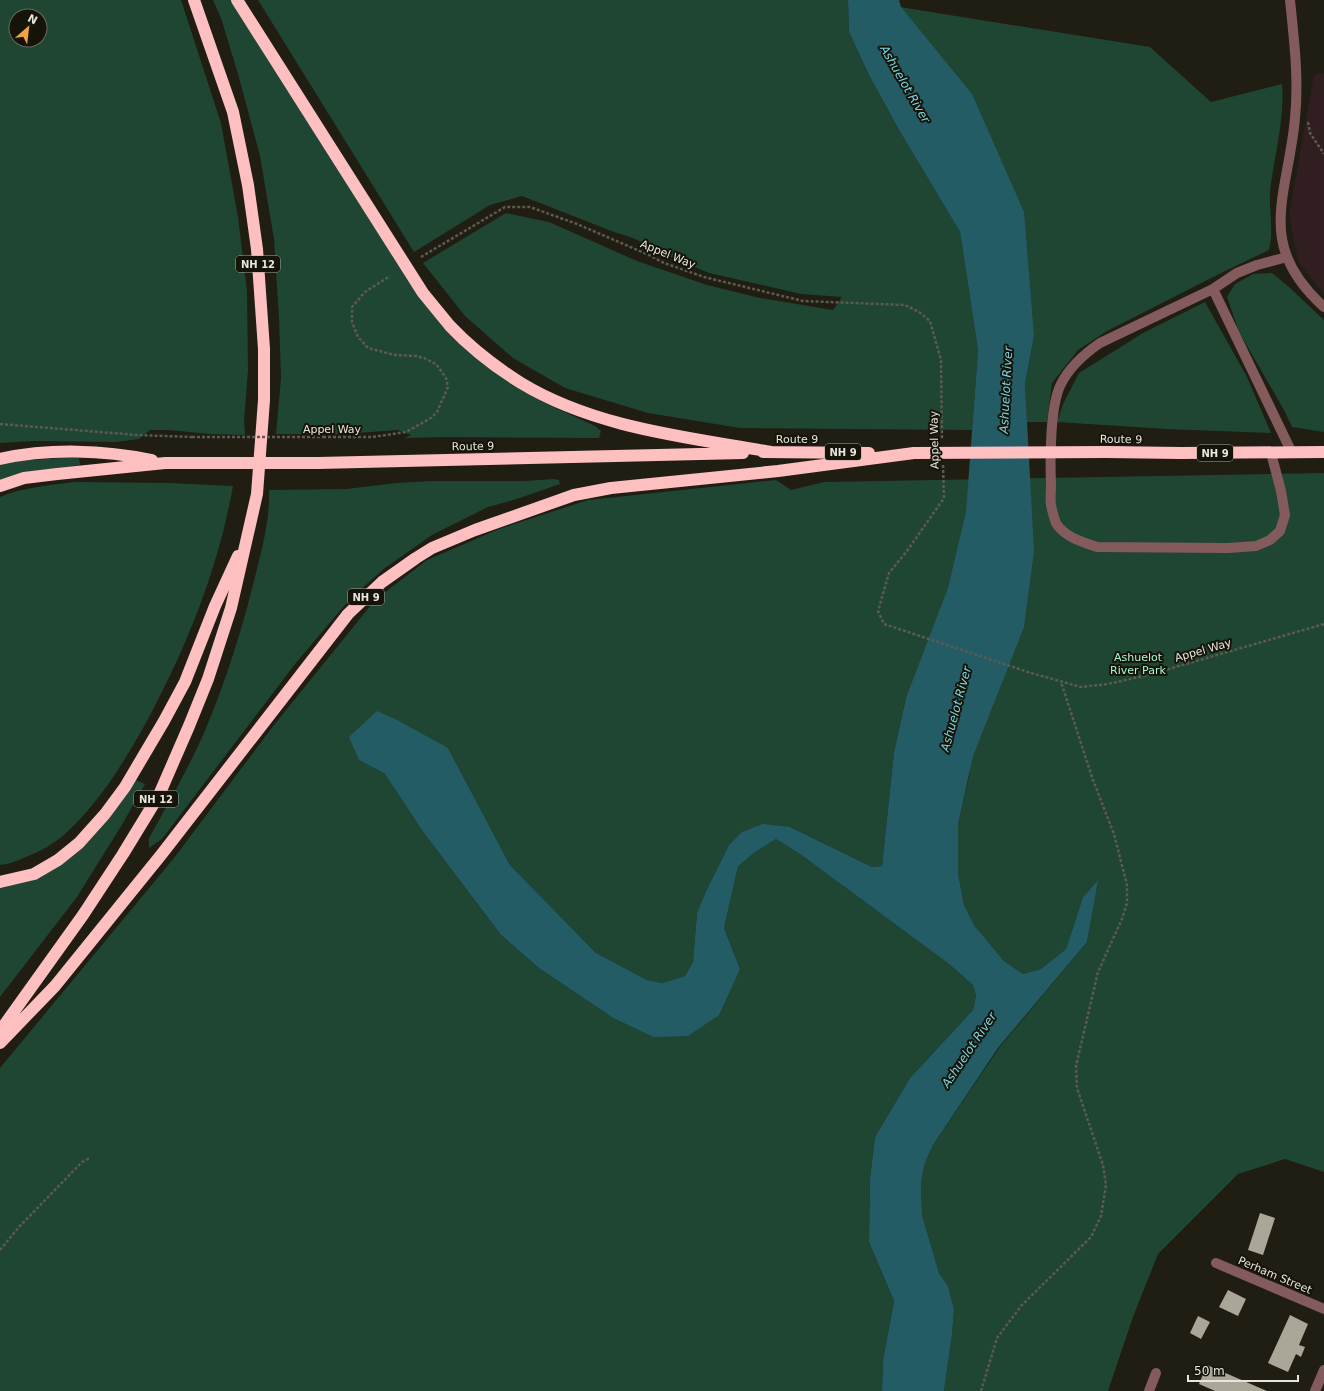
<svg xmlns="http://www.w3.org/2000/svg" width="1324" height="1391" viewBox="0 0 1324 1391" font-family="'DejaVu Sans',sans-serif">
  <style>
    .commercial { fill: #311e21 }
    .green { fill: #1f4533; fill-rule: evenodd }
    .water { fill: #245c66 }
    .building { fill: #aaa799 }
    .lines { fill: none; stroke-linecap: round; stroke-linejoin: round }
    .path { stroke: #5d5a50; stroke-width: 2.5; stroke-dasharray: 3 2; stroke-linecap: butt }
    .minor { stroke: #845b5c; stroke-width: 10 }
    .highway { stroke: #febfc1; stroke-width: 12 }
    .path-bridge { stroke: #5d5a50; stroke-width: 2.5; stroke-dasharray: 3 2; stroke-linecap: butt }
    .highway-bridge { stroke: #febfc1; stroke-width: 12 }
    .labels { text-anchor: middle; stroke-width: 4; stroke-linejoin: round; paint-order: stroke }
    .shield { fill: #161409; stroke: #a8a69e; stroke-width: 1 }
    .shield-label { font-size: 10px; font-weight: bold; fill: #e7e5de }
    .street-label { font-size: 11px; fill: #e7e5de; stroke: #161409 }
    .park-label { font-size: 11px; fill: #acf6cf; stroke: #161409 }
    .water-label { font-size: 12px; font-style: italic; fill: #7ad6e6; stroke: #161409 }
  </style>
  <rect width="100%" height="100%" fill="#201d12"/>
  <path class="commercial" d="M1324 73V295L1298 261 1289 215 1314 75Z"/>
  <path class="green" d="M0 0H181L221 123 238 217 247 291 248 370 244 421 245 435 210 434 169 430H150L139 439 116 442 33 441 0 443ZM16 16H40V40H16Z
    M213 0H232L398 264 489 368 541 401 595 426 601 431 599 438 444 437 404 438 411 435 398 430 344 434H276L281 378 279 318 274 239 260 156 238 74 221 18Z
    M258 0H848L849 32 869 75 899 130 960 232 978 350 972 430 740 428 648 413 565 388 513 358 465 316 423 263 506 213 549 222 637 261 707 285 760 298 833 310 842 297 801 294 709 273 675 259 633 238 614 232 522 196 490 205 414 252Z
    M900 7 1150 47 1211 102 1282 84C1285 120 1274 156 1270 192 1269 211 1274 231 1269 250L1223 272 1107 331 1078 350 1052 383 1047 422H1027L1025 384 1034 336Z
    M1272 273 1289 287 1324 320V432L1292 427 1284 410 1239 332 1227 297 1235 284 1253 274Z
    M1205 302 1247 377 1271 433 1166 429 1057 422 1063 404 1079 373 1143 333Z
    M79 457 80 465 27 472 0 481V464L14 461Z
    M1324 473V1172L1285 1159 1238 1174 1158 1254 1133 1317 1108 1391H944L952 1335 954 1309 948 1286 939 1273 922 1215 921 1182 925 1163 933 1145 999 1048 1087 942 1097 881 1083 897 1066 949 1041 969 1023 974 1004 961 974 925 964 905 958 873V825L970 772 906 698 894 752 882 866 872 867 790 827 729 845 706 891 697 913 693 962 685 976 662 983 647 980 596 953 510 865 448 748 359 760 385 774 421 829 501 935 539 968 613 1018 653 1037 740 969 724 928 738 865 755 852 776 839 800 854 949 964 973 985 976 996 973 1010 910 1078 875 1137 870 1178 869 1242 894 1301 883 1360 882 1391H0V1068L174 858 274 725 375 600 427 560 499 529 588 500 776 480 791 490 824 482Z
    M554 479 559 480 560 484 517 499 488 507 432 535 385 568 361 589 344 606 295 664 162 839 149 848V838C168 804 188 769 204 733 225 683 242 630 255 577 262 549 270 519 269 490L346 489 397 483 433 481H525Z
    M76 482 170 483 233 486C218 571 184 654 142 730 121 767 97 805 65 834 54 844 39 852 26 857 17 861 9 864 0 865V497C24 487 50 485 76 482Z
    M136 780 145 784 123 823 77 897 0 997V885L51 868Z"/>
  <path class="water" d="M848 0H899L901 7 972 94 1024 212 1034 336 1025 384 1034 551 1024 627 973 756 958 825V873L964 905 974 925 1004 961 1023 974 1041 969 1066 949 1083 897 1098 880 1087 942 998 1048 933 1145 925 1163 921 1182 922 1215 939 1273 948 1286 954 1309 952 1335 944 1391H882L883 1360 894 1301 869 1242 870 1178 875 1137 910 1078 973 1010 976 996 973 985 949 964 800 854 776 839 755 852 738 866 724 928 740 969 719 1015 688 1036 653 1037 613 1018 539 968 501 935 421 829 385 774 359 760 349 737 377 711 397 720 448 748 510 865 596 953 647 980 662 983 685 976 693 962 697 913 706 891 729 845 742 832 763 824 790 827 872 867 882 866 894 752 906 698 948 588 966 512 978 350 960 232 899 130 869 75 849 32Z"/>
  <path class="building" d="M1260 1213 1275 1218 1263 1255 1248 1250Z
    M1228 1290 1246 1299 1238 1316 1219 1307Z
    M1290 1315 1308 1324 1299 1345 1305 1347 1301 1357 1296 1354 1288 1372 1268 1363Z
    M1198 1316 1210 1322 1201 1339 1190 1333Z
    M1207 1365 1267 1391H1215L1199 1384Z"/>
  <g class="lines">
    <path class="path" d="M1308 122 1310 133 1324 154
      M421 257 505 207H530L577 224 649 255 664 263 704 277 803 301 905 305 919 312 930 321 941 360 942 440
      M0 424 137 435 192 437
      M323 437H372L406 432 431 418 437 412 448 387 446 378 436 364 424 358 416 356 395 355 368 348 358 337 352 322V307L365 292 390 276
      M943 465 944 498 907 551 889 573 878 611 884 624 1031 673 1081 687 1108 684 1148 675 1324 624
      M0 1250 19 1227 82 1162 90 1158
      M981 1391 997 1338 1021 1306 1091 1237 1101 1216 1106 1185 1103 1165 1077 1088 1076 1066 1098 972 1122 919 1127 903V885L1114 834 1093 780 1061 682"/>
    <path class="minor" d="M1290 0C1294 40 1299 78 1295 118 1288 196 1254 244 1324 307
      M1213 289 1292 453
      M1271 453 1281 491 1285 515 1280 531 1270 540 1256 546 1228 548 1097 547C1083 542 1064 537 1056 523 1054 518 1052 510 1051 505 1050 499 1051 491 1051 484 1050 459 1050 405 1061 384 1070 366 1084 354 1100 343L1213 289 1237 273 1257 265 1287 257
      M1216 1263 1324 1309
      M1149 1391 1156 1373
      M1315 1391 1324 1370"/>
    <path class="highway" d="M237 0 423 293C432 304 441 315 450 326 469 346 497 368 521 383 595 428 687 437 771 452
      M763 452 869 453
      M1106 452 1181 453 1324 452
      M0 459C49 448 104 450 152 460
      M318 463 743 453
      M0 486 24 478 57 474 165 463H197
      M0 882 34 874 58 860 79 843 105 814 125 787 164 721 185 682 215 606 238 556
      M0 1031 83 915 123 854 159 795 189 726 208 679 231 608 257 494 264 400V349L257 249 248 185 233 112 194 0
      M0 1043 55 986 161 855 348 614 382 582 416 558 432 548 475 530 574 495 611 488 778 471 914 453"/>
    <path class="path-bridge" d="M192 437H323"/>
    <path class="highway-bridge" d="M914 453 1106 452
      M197 463H318"/>
  </g>
  <g class="labels">
    <g class="shield">
      <rect x="236" y="256" width="44" height="16" rx="3"/>
      <rect x="825" y="444" width="36" height="16" rx="3"/>
      <rect x="1197" y="445" width="36" height="16" rx="3"/>
      <rect x="348" y="589" width="36" height="16" rx="3"/>
      <rect x="134" y="791" width="44" height="16" rx="3"/>
    </g>
    <g class="shield-label">
      <text x="258" y="268">NH 12</text>
      <text x="843" y="456">NH 9</text>
      <text x="1215" y="457">NH 9</text>
      <text x="366" y="601">NH 9</text>
      <text x="156" y="803">NH 12</text>
    </g>
    <g class="street-label">
      <text transform="translate(668 254) rotate(22)" y="4">Appel Way</text>
      <text x="332" y="433">Appel Way</text>
      <text x="797" y="443">Route 9</text>
      <text transform="translate(1121 439) rotate(1)" y="4">Route 9</text>
      <text transform="translate(934 440) rotate(-91)" y="4">Appel Way</text>
      <text transform="translate(473 446) rotate(-1)" y="4">Route 9</text>
      <text transform="translate(1203 650) rotate(-16)" y="4">Appel Way</text>
      <text transform="translate(1275 1275) rotate(23)" y="4">Perham Street</text>
    </g>
    <g class="park-label">
      <text x="1138" y="661">Ashuelot<tspan x="1138" dy="13">River Park</tspan></text>
    </g>
    <g class="water-label">
      <text transform="translate(905 84) rotate(60)" y="4">Ashuelot River</text>
      <text transform="translate(1006 390) rotate(-87)" y="4">Ashuelot River</text>
      <text transform="translate(956 709) rotate(-75)" y="4">Ashuelot River</text>
      <text transform="translate(969 1050) rotate(-56)" y="4">Ashuelot River</text>
    </g>
  </g>
  <g transform="translate(28 28) rotate(28)"><circle r="19" fill="#161409" stroke="#6a685e"/>
  <path d="M0-3L7 15L0 10L-7 15Z" fill="#f3a442"/>
  <text y="-6" font-size="11" font-weight="bold" text-anchor="middle" fill="#e7e5de">N</text>
  </g>
  <path d="M1188 1375v6h110v-6" fill="none" stroke="#e7e5de" stroke-width="2"/>
  <text x="1194" y="1375" font-size="12" fill="#e7e5de" stroke="#161409" stroke-width="3" paint-order="stroke">50 m</text>
</svg>
